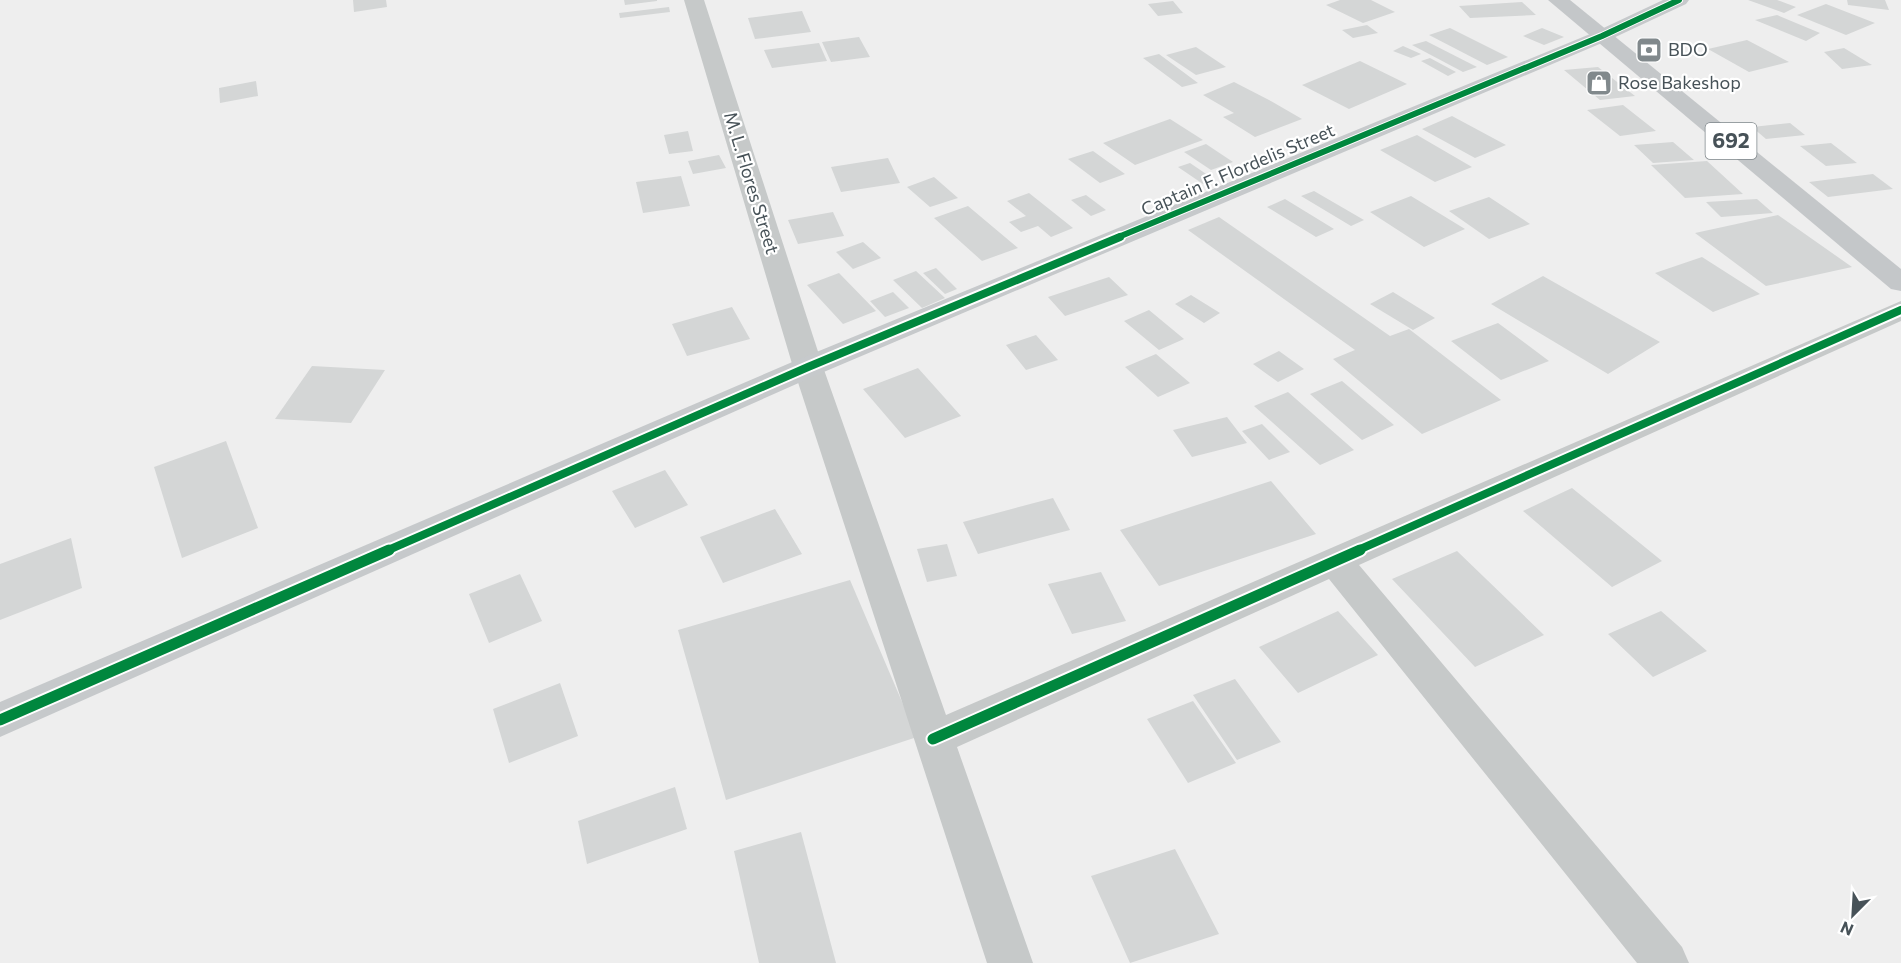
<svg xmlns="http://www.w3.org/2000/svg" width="1901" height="963" viewBox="0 0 1901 963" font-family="Commissioner,sans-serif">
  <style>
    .building { fill: #d4d6d6 }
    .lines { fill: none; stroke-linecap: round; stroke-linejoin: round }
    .street { fill: #c6c9c9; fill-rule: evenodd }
    .secondary { fill: #c6c9cb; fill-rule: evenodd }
    .primary { fill: #c4c7c9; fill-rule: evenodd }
    .cycleway-far2-casing { stroke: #fff; stroke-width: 8 }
    .cycleway-far1-casing { stroke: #fff; stroke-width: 12 }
    .cycleway-casing { stroke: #fff; stroke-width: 15 }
    .cycleway-far2 { stroke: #00873e; stroke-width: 6 }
    .cycleway-far1 { stroke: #00873e; stroke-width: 8 }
    .cycleway { stroke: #00873e; stroke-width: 11 }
    .labels { text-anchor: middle; stroke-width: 4.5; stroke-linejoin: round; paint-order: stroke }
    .far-poi-label { font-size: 18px; fill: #475258; stroke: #fff; text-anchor: start }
    .far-street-label { font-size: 18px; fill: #475258; stroke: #fff }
    .shield { fill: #fff; stroke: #7e868a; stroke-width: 1.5 }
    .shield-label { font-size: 21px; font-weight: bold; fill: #475258 }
  </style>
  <rect width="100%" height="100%" fill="#eee"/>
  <path class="building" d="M353 0H386L387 7 354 12Z
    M624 0H657V1L625 5Z
    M1340 0H1371L1395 12 1363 23 1326 5Z
    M1748 0H1777L1796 7 1784 13Z
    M1847 0H1885L1889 10 1848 5Z
    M1173 1 1183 13 1158 16 1148 4Z
    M1522 2 1536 15 1470 18 1459 6Z
    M1826 4 1875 23 1846 35 1797 15Z
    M669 7 670 12 620 18 619 13Z
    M802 11 811 32 755 39 748 18Z
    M1777 15 1820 33 1806 41 1755 20Z
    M1367 25 1378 33 1353 38 1342 30Z
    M1450 28 1508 57 1487 65 1429 35Z
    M1542 28 1564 37 1544 45 1523 36Z
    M859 37 870 57 831 62 822 42Z
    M1747 40 1789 62 1749 72 1708 49Z
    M1426 41 1477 67 1463 72 1412 45Z
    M819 43 827 61 772 68 764 50Z
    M1403 46 1421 54 1411 58 1393 51Z
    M1196 47 1226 67 1196 75 1166 55Z
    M1844 48 1872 65 1842 69 1824 52Z
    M1159 54 1198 83 1182 87 1143 58Z
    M1430 58 1456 72 1448 76 1421 61Z
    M1360 61 1407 84 1349 109 1302 85Z
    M1598 67 1635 96 1600 100 1564 70Z
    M256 81 258 96 220 103 219 88Z
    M1234 82 1269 100 1302 119 1255 137 1223 117 1234 113 1203 95Z
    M1623 105 1656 131 1620 136 1587 110Z
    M1452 116 1506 145 1475 158 1422 129Z
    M1170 119 1203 140 1135 165 1103 143Z
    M1790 123 1805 135 1766 139 1752 127Z
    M688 131 693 151 669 154 664 135Z
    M1417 135 1472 167 1435 182 1380 150Z
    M1673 142 1694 160 1653 163 1634 145Z
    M1831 143 1857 163 1826 166 1800 146Z
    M1206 144 1233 162 1211 170 1184 152Z
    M1093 151 1125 174 1100 183 1068 159Z
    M719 155 726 168 693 174 688 161Z
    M888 158 900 183 841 192 831 167Z
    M1707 161 1743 194 1685 198 1651 165Z
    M1190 163 1215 180 1203 184 1178 167Z
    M1873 174 1893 189 1828 197 1809 182Z
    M681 176 690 206 643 213 636 182Z
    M934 177 958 198 930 207 907 187Z
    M1314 191 1364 220 1351 226 1301 196Z
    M1029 193 1073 228 1051 237 1038 226 1021 232 1009 222 1026 216 1007 201Z
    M1086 195 1106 210 1091 216 1071 200Z
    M1411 196 1465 229 1424 247 1370 212Z
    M1489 197 1530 224 1489 239 1449 211Z
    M1285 199 1334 229 1316 237 1267 207Z
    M1757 199 1773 213 1721 217 1706 202Z
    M968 206 1018 248 982 261 934 218Z
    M833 212 844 236 798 244 788 220Z
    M1778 215 1852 267 1766 286 1695 233Z
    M1219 217 1390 336 1409 329 1501 400 1422 434 1333 359 1355 350 1188 230Z
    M863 242 881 258 853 269 836 252Z
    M1702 257 1760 294 1713 312 1655 273Z
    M936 268 957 289 945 294 923 273Z
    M916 271 945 298 922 308 893 280Z
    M839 273 876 311 843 324 807 285Z
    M1543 276 1660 342 1608 374 1491 304Z
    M1109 277 1128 295 1065 316 1048 297Z
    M893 292 909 308 885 317 870 301Z
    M1393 292 1435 318 1413 330 1370 304Z
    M1191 295 1220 313 1204 323 1175 304Z
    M732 307 750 339 687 356 672 324Z
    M1149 310 1184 339 1159 350 1124 321Z
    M1498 323 1549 361 1501 380 1451 341Z
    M1036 335 1058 360 1026 370 1006 345Z
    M1279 351 1304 369 1278 382 1253 364Z
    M1156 354 1190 383 1158 397 1125 367Z
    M312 366 385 370 351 423 275 419Z
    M918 368 961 416 905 438 863 389Z
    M1342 381 1394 425 1362 440 1310 394Z
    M1288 392 1354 450 1320 465 1254 406Z
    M1227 417 1247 443 1192 457 1173 430Z
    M1262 424 1290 452 1269 460 1242 431Z
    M226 441 258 528 182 558 154 467Z
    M665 470 688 505 635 528 612 491Z
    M1271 481 1316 534 1159 586 1120 530Z
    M1572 488 1662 561 1612 587 1523 511Z
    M1053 498 1070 530 978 554 963 522Z
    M775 509 802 554 723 583 700 537Z
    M71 538 82 588 0 620V564Z
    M947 544 957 576 927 582 917 549Z
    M1457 551 1544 635 1475 667 1392 579Z
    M1101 572 1126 621 1072 634 1048 584Z
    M520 574 542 621 489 643 469 594Z
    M850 580 917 737 726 800 678 630Z
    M1338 611 1378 655 1298 693 1259 647Z
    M1661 611 1707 651 1653 677 1608 634Z
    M1235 679 1281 742 1237 760 1193 695Z
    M560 683 578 736 509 763 493 709Z
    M1193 701 1236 763 1188 783 1147 719Z
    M675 787 687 829 587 864 578 821Z
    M801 832 836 963H759L734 851Z
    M1175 849 1219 934 1130 963 1091 876Z"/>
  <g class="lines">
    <path class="street" d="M684 0H704L823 367 946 715 1901 301V321L1359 565 1682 947 1689 963H1637L1329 579 957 747 1033 963H987L793 367Z"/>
    <path class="secondary" d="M1663 0H1689L1686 4 1609 40 819 374 0 737V702L797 360 1595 32Z"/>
    <path class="primary" d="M1548 0H1570L1901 269V291L1891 289Z"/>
    <g class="cycleway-far2-casing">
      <path id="cycleway-far2" d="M1116 238 1602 36 1679 0"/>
    </g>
    <g class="cycleway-far1-casing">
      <path id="cycleway-far1" d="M386 551 808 367 1120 237
        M1356 551 1901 310"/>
    </g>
    <g class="cycleway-casing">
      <path id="cycleway" d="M0 720 389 550
        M933 739 1360 550"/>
    </g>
    <use href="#cycleway-far2" class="cycleway-far2"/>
    <use href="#cycleway-far1" class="cycleway-far1"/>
    <use href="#cycleway" class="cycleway"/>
  </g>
  <defs>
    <g id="bank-square" transform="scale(1.35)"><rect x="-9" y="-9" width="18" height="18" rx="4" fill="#81898c" stroke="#fff"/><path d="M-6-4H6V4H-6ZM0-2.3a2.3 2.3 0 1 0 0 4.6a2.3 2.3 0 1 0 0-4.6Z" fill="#fff"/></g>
    <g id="shop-square" transform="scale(1.35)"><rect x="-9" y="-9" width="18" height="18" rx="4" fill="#81898c" stroke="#fff"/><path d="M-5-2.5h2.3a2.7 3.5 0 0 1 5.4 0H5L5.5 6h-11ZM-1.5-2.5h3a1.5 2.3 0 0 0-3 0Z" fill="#fff"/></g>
  </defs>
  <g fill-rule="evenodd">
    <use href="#bank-square" x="1649" y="50"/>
    <use href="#shop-square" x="1599" y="83"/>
  </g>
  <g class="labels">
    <g class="far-poi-label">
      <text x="1668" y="56">BDO</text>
      <text x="1618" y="89">Rose Bakeshop</text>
    </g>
    <g class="far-street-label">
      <text transform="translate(1238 170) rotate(-23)" y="6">Captain F. Flordelis Street</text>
      <text transform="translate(751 183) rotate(73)" y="6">M. L. Flores Street</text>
    </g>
    <rect class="shield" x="1705.5" y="123" width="51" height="36" rx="4.5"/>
    <g class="shield-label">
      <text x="1731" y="148">692</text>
    </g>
  </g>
  <g transform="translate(1853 915) rotate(204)" stroke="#ffffff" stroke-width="4.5" paint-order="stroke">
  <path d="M0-4.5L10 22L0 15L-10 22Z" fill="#475258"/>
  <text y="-9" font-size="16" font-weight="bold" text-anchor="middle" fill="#475258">N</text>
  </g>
</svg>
